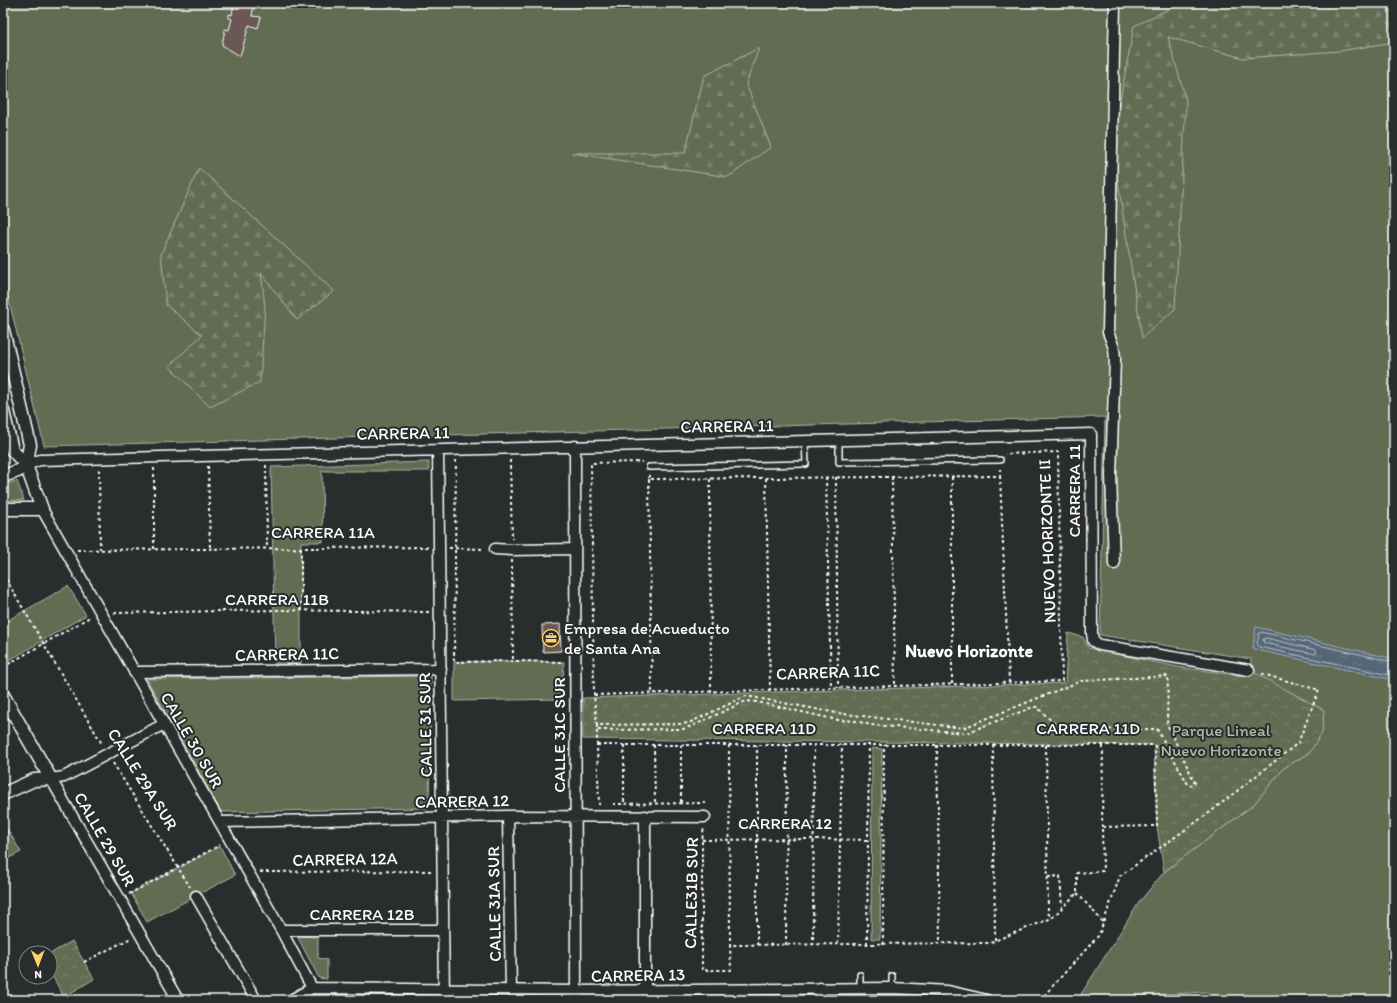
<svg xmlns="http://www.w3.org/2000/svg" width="1397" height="1003" viewBox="0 0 1397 1003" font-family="Itim,sans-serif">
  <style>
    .grass { fill: #626c52; stroke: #b0b6a8 }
    .forest { fill: url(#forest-firs); stroke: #b0b6a8 }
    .park { fill: url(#park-crowns); stroke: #b0b6a8 }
    .water { fill: url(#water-ripples); stroke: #98a3ad }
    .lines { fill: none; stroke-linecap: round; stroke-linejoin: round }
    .shore { stroke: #bbc2c9; stroke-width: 1 }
    .building { fill: #695852; stroke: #fff }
    .service-casing { stroke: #fff; stroke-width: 8 }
    .minor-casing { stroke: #fff; stroke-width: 13 }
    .tertiary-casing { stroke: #fff; stroke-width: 15 }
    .path { stroke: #fff; stroke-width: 2; stroke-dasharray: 3 3; stroke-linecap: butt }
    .service { stroke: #2a2d2e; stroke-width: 5 }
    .minor { stroke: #2a2d2e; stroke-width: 10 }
    .tertiary { stroke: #2a2d2e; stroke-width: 12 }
    .labels { text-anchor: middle; stroke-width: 4; stroke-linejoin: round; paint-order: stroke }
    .street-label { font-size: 17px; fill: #fff; stroke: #2a2d2e }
    .poi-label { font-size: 17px; fill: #fff; stroke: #2a2d2e; text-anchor: start }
    .park-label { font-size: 17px; fill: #b0b6a8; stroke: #2a2d2e }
    .neighbourhood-label { font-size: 18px; font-weight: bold; fill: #fff; stroke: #2a2d2e }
  </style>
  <defs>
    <pattern id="forest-firs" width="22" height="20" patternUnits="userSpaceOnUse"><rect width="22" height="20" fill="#626c52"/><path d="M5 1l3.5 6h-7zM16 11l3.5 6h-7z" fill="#7a826c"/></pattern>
    <pattern id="park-crowns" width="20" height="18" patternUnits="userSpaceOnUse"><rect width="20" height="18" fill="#626c52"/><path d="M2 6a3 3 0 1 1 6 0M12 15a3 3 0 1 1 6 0" fill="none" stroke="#7a826c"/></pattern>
    <pattern id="water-ripples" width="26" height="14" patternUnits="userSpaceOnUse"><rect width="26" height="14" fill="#546677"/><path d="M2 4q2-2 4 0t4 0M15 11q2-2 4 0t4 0" fill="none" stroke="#6e7d8b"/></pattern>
  </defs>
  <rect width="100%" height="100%" fill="#2a2d2e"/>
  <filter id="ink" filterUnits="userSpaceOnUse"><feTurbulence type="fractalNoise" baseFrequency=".025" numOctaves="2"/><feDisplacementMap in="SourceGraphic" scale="8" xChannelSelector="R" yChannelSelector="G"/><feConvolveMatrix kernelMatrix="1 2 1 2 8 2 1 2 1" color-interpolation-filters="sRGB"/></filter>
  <g filter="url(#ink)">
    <path class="grass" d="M3 3H1394V659L1256 627 1253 649 1394 680V1000H1216L1207 992 1078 999 1140 901 1164 872 1253 805 1284 768 1310 752 1251 671V659L1100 635 1105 417 44 446 3 276Z
      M429 462V471H322L323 542H301V664H275L271 467Z
      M17 481 24 500 3 501V484Z
      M68 586 86 615 3 664V623Z
      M513 661 564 662 562 699 454 701V662Z
      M431 676 429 808 221 812 147 679Z
      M872 748 882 749 880 939H871Z
      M220 846 235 875 147 922 131 893Z
      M297 936 318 937V958L327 960V979L319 978Z"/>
    <path class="forest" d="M1181 3H1394V42L1340 51 1243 58 1168 37 1186 100 1175 309 1142 338 1112 143 1134 26Z
      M759 48 746 84 771 147 728 177 572 153H685L704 76Z
      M199 168 334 291 297 320 261 273 265 307 260 382 210 407 169 366 202 335 166 305 161 254Z"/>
    <path class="park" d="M1068 633 1083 637 1088 648 1178 667 1250 677 1251 671 1324 710 1322 733 1310 752 1284 768 1253 805 1164 872 1157 826 1154 745 583 739V698L1065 683Z
      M3 822 21 852 3 861Z
      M72 941 94 979 64 997 50 972V954Z"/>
    <path class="water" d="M1256 627 1394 659V680L1253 649Z"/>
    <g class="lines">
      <path class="shore" d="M1266 638 1316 650 1317 652 1315 654 1264 643 1263 640Z
        M1394 662 1261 632 1259 633 1257 645 1259 647 1394 676"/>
    </g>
    <path class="building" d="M234 3H254L252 16 261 17 258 28 249 25 240 56 222 45 225 29 229 30 232 19 229 18V14L232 15Z
      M560 624 561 651 543 652 542 625Z"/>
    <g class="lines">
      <g class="service-casing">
        <path id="service" d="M839 440V462L1000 460
          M649 467 806 464 805 441
          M860 975V988
          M892 976V988"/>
      </g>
      <g class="minor-casing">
        <path id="minor" d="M575 446 576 1000
          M438 450 444 1000
          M26 465 40 460 1091 434 1092 633 1093 641 1100 645 1249 670
          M42 509 281 930 312 988
          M495 549 512 550 575 549
          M1114 564 1111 475 1115 359 1114 348 1108 332 1115 3
          M134 672 441 669
          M164 724 64 777 51 779 178 1000
          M508 816 511 991
          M220 822 508 816 705 817
          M196 896 256 1000
          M281 930H443
          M820 988 821 1000
          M645 990V816
          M291 1000 312 988 576 991 892 988 948 991 987 1000"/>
      </g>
      <g class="tertiary-casing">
        <path id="tertiary" d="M3 330 30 445 26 465
          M3 411 12 450 26 465 42 509H3
          M3 476 18 471 26 465
          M3 695 51 779 34 780 3 794"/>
      </g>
      <path class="path" d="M456 460 454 662 513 661 564 662
        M510 460 512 539
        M266 465 267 548
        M208 466 210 549
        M154 468V549
        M99 469 100 549
        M649 475V479L1000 476V469
        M1000 476 1009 682
        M826 477 831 688
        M836 477 838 688
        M892 477 895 685
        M766 478 770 690
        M649 479 652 693
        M710 479 711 692
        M301 548V611
        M449 548 485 549
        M77 550 429 547
        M512 560 513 661
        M3 574 102 744
        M114 613 279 610 429 612
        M3 667 90 617
        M952 684V476
        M594 695 1062 681 1058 452 1005 454
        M597 725 594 695 591 463 642 462
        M598 730 683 729 692 726 746 701 757 702 838 720 856 721 871 725 966 733 1033 707H1037L1061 730 1157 729 1189 786 1195 783 1167 724 1168 676 1081 681 963 728 837 713 746 696 691 722 683 724 597 725V745L599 804H600
        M597 745H1155L1157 826 1102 827 1103 871 1077 873V893L1052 918 989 943 730 945 731 970H702V840L704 827
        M624 745V804
        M654 745 655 804
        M681 745V803
        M729 745 730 945
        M937 745 940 943
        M993 745 995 941
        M1046 745 1048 913 1052 918
        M113 763 190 887
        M613 804 707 803
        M1102 827 1103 745
        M702 840 813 839 868 840
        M260 872 432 871
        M1048 877 1060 876 1062 908
        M1077 893 1103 922
        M129 894 220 845
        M838 944 842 745
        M867 944 869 745
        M883 944 884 745
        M757 945V745
        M786 945 787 745
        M813 945 814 745
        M84 962 131 938
        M1040 1000 1099 935 1120 876 1209 813 1298 743 1319 690 1259 673"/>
      <use href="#service" class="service"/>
      <use href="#minor" class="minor"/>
      <use href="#tertiary" class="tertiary"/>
    </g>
  </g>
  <defs>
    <g id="office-ring" transform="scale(0.9)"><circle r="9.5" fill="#2a2d2e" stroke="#ffd166" stroke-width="1.5"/><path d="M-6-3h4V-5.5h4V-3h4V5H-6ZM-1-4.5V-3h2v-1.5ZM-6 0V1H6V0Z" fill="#ffd166"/></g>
  </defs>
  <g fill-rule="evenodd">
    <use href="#office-ring" x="551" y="638"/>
  </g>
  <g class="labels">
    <g class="street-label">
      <text transform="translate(727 426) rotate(-1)" y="6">CARRERA 11</text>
      <text transform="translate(403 433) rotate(-1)" y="6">CARRERA 11</text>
      <text transform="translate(1074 491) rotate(-90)" y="6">CARRERA 11</text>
      <text x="323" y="538">CARRERA 11A</text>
      <text transform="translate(1047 541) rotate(-92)" y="6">NUEVO HORIZONTE II</text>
      <text x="277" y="605">CARRERA 11B</text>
      <text transform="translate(287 654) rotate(-1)" y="6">CARRERA 11C</text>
      <text transform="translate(828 672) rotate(-2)" y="6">CARRERA 11C</text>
      <text transform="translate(425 725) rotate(-91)" y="6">CALLE 31 SUR</text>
      <text x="764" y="734">CARRERA 11D</text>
      <text x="1088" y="734">CARRERA 11D</text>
      <text transform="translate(559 735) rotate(-90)" y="6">CALLE 31C SUR</text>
      <text transform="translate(192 740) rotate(60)" y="6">CALLE 30 SUR</text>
      <text transform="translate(143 779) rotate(58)" y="6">CALLE 29A SUR</text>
      <text transform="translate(462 801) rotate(-1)" y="6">CARRERA 12</text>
      <text x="785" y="829">CARRERA 12</text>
      <text transform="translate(105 839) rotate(60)" y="6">CALLE 29 SUR</text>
      <text transform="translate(345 859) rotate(-1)" y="6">CARRERA 12A</text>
      <text transform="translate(691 893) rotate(-89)" y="6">CALLE31B SUR</text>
      <text transform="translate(494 904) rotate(-91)" y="6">CALLE 31A SUR</text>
      <text x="362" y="920">CARRERA 12B</text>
      <text transform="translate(638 975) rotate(-1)" y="6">CARRERA 13</text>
    </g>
    <g class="poi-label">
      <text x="564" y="634">Empresa de Acueducto<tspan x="564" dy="20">de Santa Ana</tspan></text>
    </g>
    <g class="park-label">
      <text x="1221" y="736">Parque Lineal<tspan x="1221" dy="20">Nuevo Horizonte</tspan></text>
    </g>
    <g class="neighbourhood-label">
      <text x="969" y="657">Nuevo Horizonte</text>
    </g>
  </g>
  <rect width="1397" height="1003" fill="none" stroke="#2a2d2e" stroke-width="16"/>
  <rect x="8" y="8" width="1381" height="987" fill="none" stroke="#fff" stroke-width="1.5" filter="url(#ink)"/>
  <g transform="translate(38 965) rotate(179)"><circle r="19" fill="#2a2d2e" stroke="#7f8182"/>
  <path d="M0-3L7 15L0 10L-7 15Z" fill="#ffd166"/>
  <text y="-6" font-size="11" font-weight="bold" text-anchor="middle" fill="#ffffff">N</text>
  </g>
</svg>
